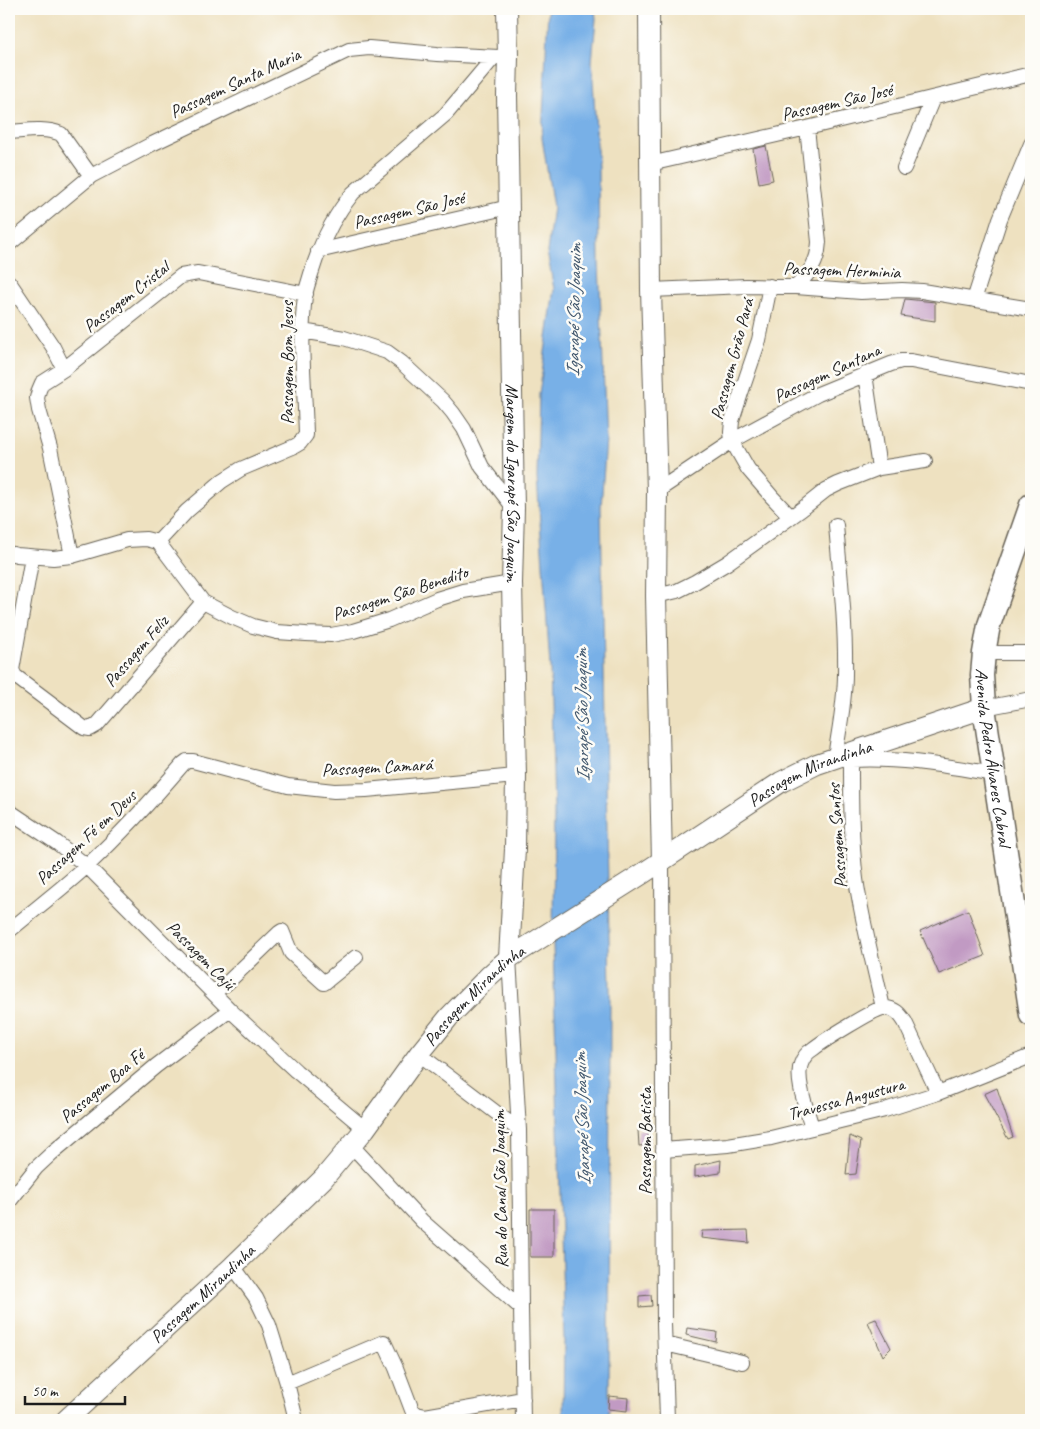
<svg xmlns="http://www.w3.org/2000/svg" width="1040" height="1429" viewBox="0 0 1040 1429" font-family="Caveat,sans-serif">
  <style>
    .water { fill: #78b0e7; stroke: #4a6682 }
    .building { fill: #c19ac3 }
    .lines { fill: none; stroke-linecap: round; stroke-linejoin: round }
    .street-casing { stroke: #666155; stroke-width: 16 }
    .secondary-casing { stroke: #666155; stroke-width: 22 }
    .primary-casing { stroke: #666155; stroke-width: 25 }
    .street { stroke: #fff; stroke-width: 14 }
    .secondary { stroke: #fff; stroke-width: 20 }
    .primary { stroke: #fff; stroke-width: 22 }
    .labels { text-anchor: middle; stroke-width: 5; stroke-linejoin: round; paint-order: stroke }
    .street-label { font-size: 18px; fill: #1c1c1c; stroke: #fdfcf7 }
    .water-label { font-size: 19px; font-style: italic; fill: #41576d; stroke: #fdfcf7 }
  </style>
  <rect width="100%" height="100%" fill="#fdfcf7"/>
  <filter id="ink" filterUnits="userSpaceOnUse"><feTurbulence type="fractalNoise" baseFrequency=".02" numOctaves="2"/><feDisplacementMap in="SourceGraphic" scale="10" xChannelSelector="R" yChannelSelector="G"/><feConvolveMatrix kernelMatrix="1 2 1 2 8 2 1 2 1" color-interpolation-filters="sRGB"/></filter>
  <filter id="wash" filterUnits="userSpaceOnUse"><feTurbulence type="fractalNoise" baseFrequency=".0096" numOctaves="4" result="noise"/><feDisplacementMap in="SourceGraphic" scale="20" xChannelSelector="R" yChannelSelector="G"/><feGaussianBlur stdDeviation="1.12" result="paint"/><feColorMatrix in="noise" values="0 0 0 0 0 0 0 0 0 0 0 0 0 0 0 0 0 1.4 0 .05"/><feComposite in="paint" operator="in"/></filter>
  <g filter="url(#wash)">
    <rect width="100%" height="100%" fill="#eee1c0"/>
    <path class="water" d="M548 9H595L596 19 592 62 598 167 599 263 606 440 601 507 610 992 609 1420H563L564 1340 553 944 554 808 550 667 537 478 539 394 554 289 547 252 553 207 542 138Z"/>
    <g id="blocks">
      <path class="building" d="M766 146 773 180 759 183 753 149Z
        M905 299 935 302V321L901 316Z
        M968 910 985 956 939 974 920 931Z
        M997 1088 1013 1137 1008 1139 984 1094Z
        M648 1129 649 1145 639 1146 638 1130Z
        M850 1136 861 1141 856 1174 846 1175Z
        M721 1160 720 1173 695 1177V1166Z
        M530 1209H554V1257H530Z
        M748 1230 749 1243 701 1238 702 1231Z
        M651 1295 652 1306 639 1307V1296Z
        M876 1319 891 1348 883 1356 868 1322Z
        M687 1328 717 1332 716 1342 686 1335Z
        M609 1396 628 1398 627 1411 608 1409Z"/>
    </g>
  </g>
  <g filter="url(#ink)">
    <use href="#blocks" fill-opacity="0" stroke="#666155" stroke-width="1"/>
    <g class="lines">
      <g class="street-casing">
        <path id="street" d="M9 132C25 131 45 127 61 134L91 176
          M650 164 807 128 1031 74
          M904 168 933 98
          M9 244 91 176 152 144 349 50 369 48 437 54 499 57
          M318 251 509 207
          M9 282 53 347 64 369
          M770 286 759 340 741 393 732 421 731 432 732 441 748 469 772 497 791 517
          M796 287C810 272 818 263 819 242L807 128
          M651 290 746 286 796 287 861 292 902 290 922 291 1031 309
          M974 300 1000 219 1031 144
          M302 331 344 338 387 352 402 363 443 401 453 413 464 429 482 467 514 508
          M865 374 879 468
          M657 491 732 441 818 394 891 364 901 361H911L1031 384
          M836 525C840 574 846 624 845 674 845 702 839 730 835 757L851 760C851 799 851 840 856 879 862 922 874 965 883 1008
          M158 542 187 511 222 481 241 469 295 446 300 443 306 435C305 389 299 342 305 296 306 289 309 281 311 274 320 244 333 217 353 193L446 114 494 57
          M9 553 17 555 53 558 72 556 127 540 146 539 158 542 203 602 232 617 253 626 277 632 306 634 331 635 353 631 389 620 437 599 463 591 512 583
          M72 556 50 448 39 410 37 398 39 390 42 383 64 369 181 276 198 273 306 294
          M32 557 12 670 15 676 84 728 90 729 97 725 203 602
          M656 596 677 591 695 582 727 563 802 509 826 490 838 484 879 468 925 461
          M984 653H1031
          M984 708 1031 699
          M851 760C899 757 946 766 994 774
          M9 811 57 843 87 866 230 1010 296 1071 365 1129
          M662 861 664 1324 667 1420
          M9 931C35 909 63 888 88 865 122 833 153 799 183 764L187 761H193L288 786 334 791 366 790 516 776
          M509 958 519 1130 521 1308 523 1420
          M213 992 226 984 279 933 282 931 291 953 324 983 356 957
          M419 1054 519 1130
          M812 1128C808 1112 795 1080 801 1064 803 1058 808 1052 813 1049 823 1041 874 1009 883 1008 894 1007 900 1014 905 1022L938 1093
          M352 1146 422 1221 521 1308
          M663 1150 728 1145 771 1138 885 1110 938 1093 1031 1056
          M9 1202 36 1168 52 1153 156 1066 230 1010
          M233 1266 256 1298 269 1325 287 1383 296 1420
          M665 1344 742 1362
          M287 1383 384 1342 396 1368 412 1410 417 1414 425 1416 523 1399"/>
      </g>
      <g class="secondary-casing">
        <g id="secondary">
          <path id="s1" d="M507 9 508 57 507 95 514 508 512 583 516 776 515 849 509 958"/>
          <path d="M649 9 651 290 657 491 656 596 662 861"/>
          <path id="s2" d="M66 1420 233 1266 323 1179 365 1129 419 1054 449 1017 489 976 509 958 642 874 781 782 817 764 984 708"/>
        </g>
      </g>
      <g class="primary-casing">
        <g id="primary">
          <path id="s3" d="M1031 505 989 625 984 653 982 675 984 708 1031 1015"/>
        </g>
      </g>
      <use href="#street" class="street"/>
      <use href="#secondary" class="secondary"/>
      <use href="#primary" class="primary"/>
    </g>
  </g>
  <g class="labels">
    <g class="street-label">
      <text transform="translate(235 83) rotate(-25)" y="6">Passagem Santa Maria</text>
      <text transform="translate(837 102) rotate(-13)" y="6">Passagem São José</text>
      <text transform="translate(409 210) rotate(-13)" y="6">Passagem São José</text>
      <text transform="translate(842 270) rotate(2)" y="6">Passagem Herminia</text>
      <text transform="translate(126 297) rotate(-38)" y="6">Passagem Cristal</text>
      <text transform="translate(732 359) rotate(-75)" y="6">Passagem Grão Pará</text>
      <text transform="translate(287 363) rotate(-90)" y="6">Passagem Bom Jesus</text>
      <text transform="translate(827 373) rotate(-25)" y="6">Passagem Santana</text>
      <text dy="6" stroke="none"><textPath href="#s1" startOffset="474">Margem do Igarapé São Joaquim</textPath></text>
      <text transform="translate(400 593) rotate(-18)" y="6">Passagem São Benedito</text>
      <text transform="translate(136 651) rotate(-49)" y="6">Passagem Feliz</text>
      <text dy="6" stroke="none"><textPath href="#s3" startOffset="261">Avenida Pedro Álvares Cabral</textPath></text>
      <text transform="translate(377 767) rotate(-3)" y="6">Passagem Camará</text>
      <text dy="6" stroke="none"><textPath href="#s2" startOffset="996">Passagem Mirandinha</textPath></text>
      <text transform="translate(837 836) rotate(-94)" y="6">Passagem Santos</text>
      <text transform="translate(86 837) rotate(-43)" y="6">Passagem Fé em Deus</text>
      <text transform="translate(201 955) rotate(45)" y="6">Passagem Cajú</text>
      <text dy="6" stroke="none"><textPath href="#s2" startOffset="591">Passagem Mirandinha</textPath></text>
      <text transform="translate(102 1086) rotate(-40)" y="6">Passagem Boa Fé</text>
      <text transform="translate(846 1099) rotate(-15)" y="6">Travessa Angustura</text>
      <text transform="translate(645 1141) rotate(-90)" y="6">Passagem Batista</text>
      <text transform="translate(500 1189) rotate(-91)" y="6">Rua do Canal São Joaquim</text>
      <text dy="6" stroke="none"><textPath href="#s2" startOffset="186">Passagem Mirandinha</textPath></text>
    </g>
    <g class="water-label">
      <text transform="translate(573 310) rotate(-89)" y="7">Igarapé São Joaquim</text>
      <text transform="translate(581 715) rotate(-91)" y="7">Igarapé São Joaquim</text>
      <text transform="translate(581 1119) rotate(-92)" y="7">Igarapé São Joaquim</text>
    </g>
  </g>
  <rect width="1040" height="1429" fill="none" stroke="#fdfcf7" stroke-width="30"/>
  <path d="M25 1396v8h100v-8" fill="none" stroke="#1c1c1c" stroke-width="2.5"/>
  <text x="32" y="1396" font-size="15" fill="#1c1c1c" stroke="#fdfcf7" stroke-width="4" paint-order="stroke">50 m</text>
</svg>
